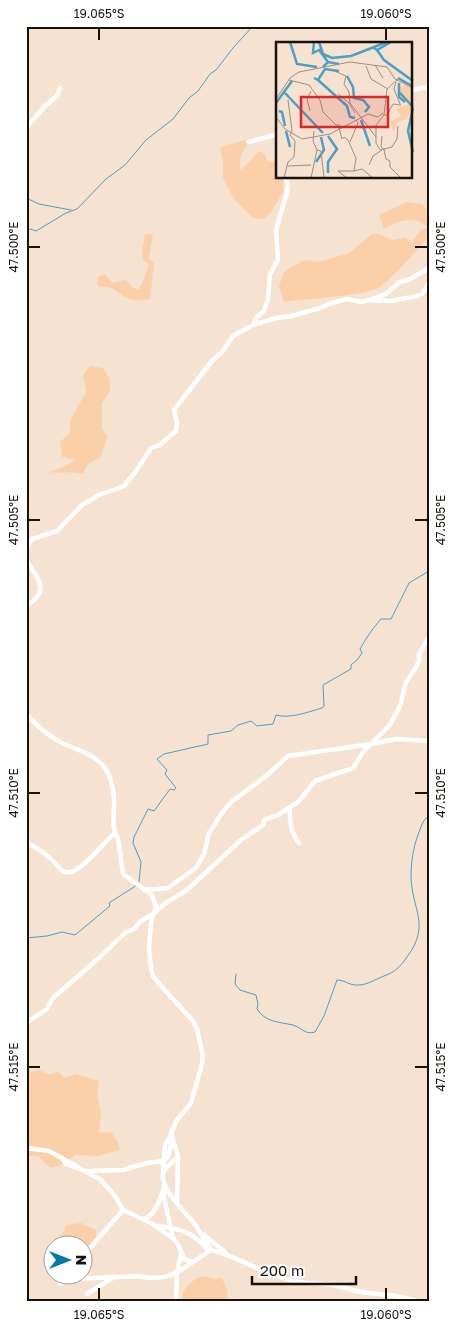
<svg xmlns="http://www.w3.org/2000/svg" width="455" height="1328" viewBox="0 0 455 1328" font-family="'Golos Text',sans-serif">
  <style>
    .green { fill: #fbd0a9 }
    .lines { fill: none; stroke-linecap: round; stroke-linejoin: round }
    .stream { stroke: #4d9fc5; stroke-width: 1 }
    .minor { stroke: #fff; stroke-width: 4.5 }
    .ticks { fill: none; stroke: #18120b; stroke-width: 2 }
    .inset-river { fill: none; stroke: #4d9fc5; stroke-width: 2.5 }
    .inset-road { fill: none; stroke: #9d8f81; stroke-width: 1 }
    .view { fill: #d62828; fill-opacity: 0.15; stroke: #d62828; stroke-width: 2.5 }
    .inset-edge { fill: none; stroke: #18120b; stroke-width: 2.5 }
    .neatline { fill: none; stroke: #18120b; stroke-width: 2 }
    .ticks-label { font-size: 12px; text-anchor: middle; fill: #18120b }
  </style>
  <rect width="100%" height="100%" fill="#f6e2d0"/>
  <path class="green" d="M244 140 247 144C243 152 237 161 241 170L259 151 264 153 268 162H277L278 178H283V192L270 214 263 219 253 218 234 199 223 178V163L220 148Z
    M407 202 422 204 429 212V236C414 253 398 273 380 287 367 296 303 299 284 302L279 287 283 273 293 266 305 260 319 262 349 253 372 234H379L392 240 406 238 411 243 421 230 428 228C415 214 398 221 384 229L379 215Z
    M145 234H153L149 258 154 263 150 299C143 300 136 301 130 299 116 295 116 285 100 287L97 284 98 277 105 274 112 283 126 280 132 287 138 290 142 284 149 264 143 260 142 252Z
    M90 366 103 368 109 378 110 391 102 403V428L108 436 100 458 88 464 83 474C70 471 61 474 48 472L59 469 76 460 62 457 60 442 70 432V421L86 392 83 375Z
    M39 1070 50 1075 57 1071 65 1078 75 1074 99 1081 97 1093 101 1114 99 1133 111 1132 118 1142 120 1150 97 1156 76 1155 60 1165 50 1168 38 1156H26V1073Z
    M81 1223 96 1230V1237L83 1254 82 1246H57L66 1225Z
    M202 1276 214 1279 222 1278 227 1290 228 1302H182C181 1288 191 1281 202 1276Z"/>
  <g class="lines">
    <path class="stream" d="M26 198 39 204 71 210
      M26 231 30 229 36 231 66 213 77 209 106 179 125 165 146 140 173 119 189 98 198 91 210 74 216 70 233 48 253 26
      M139 882 141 862 133 843 134 837 148 809 154 811 170 789 174 790 176 788 165 774 167 770 157 759 164 754 208 744V735L231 731 238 725 251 721 257 726 273 724 276 715C290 719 308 712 322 708L324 706 323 685 351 669V665L358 659 362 653 360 649C366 638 373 628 381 619H391L409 583 429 571
      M26 938 47 936 62 932 75 935 110 906 109 903 137 885
      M236 974 235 984 240 990 256 995 258 1004 257 1009C265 1022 279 1022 293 1025 302 1028 305 1035 315 1032L324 1016 337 980C345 980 350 986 359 985 367 985 376 979 384 976 395 972 400 967 407 957 431 925 412 910 411 877 411 863 413 848 418 835 421 827 422 821 429 815"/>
    <path class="minor" d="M411 90 429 87
      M26 128 44 107 57 96 60 88
      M249 142 278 134
      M372 299 386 294 400 282 410 279 429 268
      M253 325 256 318 264 311 268 299 270 274 278 260 276 230 287 192 288 185 286 178
      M26 550 32 539 57 531 82 505 99 495 124 486 136 471 151 448 160 445 176 431 177 422 174 410 212 361 223 351 233 336 253 325 276 318 292 316 320 308 332 303 347 299 362 302 368 300 391 301 417 296 422 294 429 283
      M26 558C34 577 54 589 26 606
      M26 714C36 725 49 736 62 743 77 750 95 754 105 768 111 776 115 794 114 805 114 816 111 828 118 838L123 874 152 895 156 906 151 923 149 947 151 969 153 976 161 986 193 1021 197 1029 203 1056 202 1064 191 1103 177 1120 171 1133 178 1156C174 1162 164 1167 163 1174 160 1189 187 1214 196 1226 201 1234 206 1242 211 1250
      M290 808C289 819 291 834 299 843
      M26 842C35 847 45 853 52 860 56 863 59 869 63 871 77 880 105 840 115 833
      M144 890 168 888 196 868 204 854 209 833 222 813 231 802 266 776 288 756 371 744 390 725 400 706 406 682 415 669 419 661V654L429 637
      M26 1023 47 1009 53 998 100 957 126 932 134 929 141 921 155 913 164 904 187 890 241 840 263 825 264 820 278 815 298 802 315 781 353 768 364 751 371 744 396 739 429 741
      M26 1148 49 1151 101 1180 115 1196 123 1210 151 1223 174 1239 179 1246 184 1259 193 1262 211 1250C240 1257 264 1275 294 1281 307 1284 319 1283 332 1285 342 1287 352 1290 362 1292 382 1295 401 1295 419 1302
      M62 1158 66 1164 80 1169
      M88 1171 123 1170 146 1163 164 1161 168 1157 172 1141
      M163 1171 165 1145 171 1135
      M164 1184V1198L173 1238
      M177 1202 178 1156
      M143 1219C155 1216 159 1201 163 1191
      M159 1226C181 1229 193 1232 208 1250
      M204 1235 225 1252
      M82 1257 123 1210
      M60 1283 74 1279 138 1276C162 1281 174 1276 193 1262
      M60 1283 65 1276
      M87 1294 114 1277
      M176 1302 177 1273 181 1254"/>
  </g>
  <path class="ticks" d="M99 28V40M386 28V40M28 247H40M415 247H428M28 520H40M415 520H428M28 793H40M415 793H428M28 1067H40M415 1067H428M99 1288V1300M386 1288V1300"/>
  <g transform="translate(276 42)">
    <rect width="136" height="136" fill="#f6e2d0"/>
    <path d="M129 43 137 46 136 67 131 77 122 80 117 90 114 80 125 74 120 67 133 62 123 56V45Z" fill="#fbd0a9"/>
    <path class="inset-river" d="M14 0 21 22 41 25M38 0 37 11 43 8 52 20M43 0 47 12 56 16 75 14 111 0M98 6 101 8 115 0M101 8 108 18 137 39M47 25 52 20 63 22M71 34 77 45 78 56 87 58 93 65 89 70M38 36 42 38 49 27 63 29M122 36 136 44M42 38 71 64 74 75 79 76M123 41V55L129 60M9 51 47 91M124 51 137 65M0 61 16 39M137 66 132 89 137 110M3 69 6 70 9 84M85 78 94 104M10 89 14 105M52 94 61 107 52 120V131M40 120 48 108 45 95"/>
    <path class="inset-road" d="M99 23 107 36M90 24 95 37 112 47M56 28 70 34 68 42 73 50 74 61 100 95M122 37 111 47 108 73 100 83V101L104 108 116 105 121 97 122 84M13 38 33 43 44 58 47 70 60 83H64M120 40 118 47 124 62M62 52 73 61 79 71M0 57 14 36 23 30 74 20 111 25 119 37 137 46M12 58 16 89M34 69 31 57 35 49M107 73H111L117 62 125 63M0 75 9 87 26 97 54 92 92 72 102 75 107 71M63 86 66 97 68 95 72 98 80 116 78 129 86 127 97 136M106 94 105 105 109 108M74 100 82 81 80 78M41 108 45 109 48 136M108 108 110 117 114 119V125L125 136M93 123 97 114 106 108M12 124 35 123M8 136 12 120 18 115 19 99 14 93 16 89M35 136 41 108 37 99 38 89M71 136 62 129H78"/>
    <path class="view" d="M25 55H112V85H25Z"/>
    <rect width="136" height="136" class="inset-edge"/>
  </g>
  <rect width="455" height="1328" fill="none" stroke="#ffffff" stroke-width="55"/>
  <g transform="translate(68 1260) rotate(90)"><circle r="24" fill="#ffffff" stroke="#a3a09d"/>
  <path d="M0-4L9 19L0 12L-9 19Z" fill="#027aa2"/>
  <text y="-8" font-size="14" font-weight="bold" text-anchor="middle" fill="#18120b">N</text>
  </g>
  <path d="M252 1276v8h104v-8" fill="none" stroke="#18120b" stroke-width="2.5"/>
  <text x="260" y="1276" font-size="15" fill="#18120b" stroke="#ffffff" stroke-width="4" paint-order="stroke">200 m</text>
  <rect x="28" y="28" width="400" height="1272" class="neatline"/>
  <g class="ticks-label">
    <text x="99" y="18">19.065°S</text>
    <text x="386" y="18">19.060°S</text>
    <text transform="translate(14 247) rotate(-90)" y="4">47.500°E</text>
    <text transform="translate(441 247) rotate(-90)" y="4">47.500°E</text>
    <text transform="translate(14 520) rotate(-90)" y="4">47.505°E</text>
    <text transform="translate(441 520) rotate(-90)" y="4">47.505°E</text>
    <text transform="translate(441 793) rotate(-90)" y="4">47.510°E</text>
    <text transform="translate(14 793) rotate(-90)" y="4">47.510°E</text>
    <text transform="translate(14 1067) rotate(-90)" y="4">47.515°E</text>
    <text transform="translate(441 1067) rotate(-90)" y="4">47.515°E</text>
    <text x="99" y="1319">19.065°S</text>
    <text x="386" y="1319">19.060°S</text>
  </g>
</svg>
